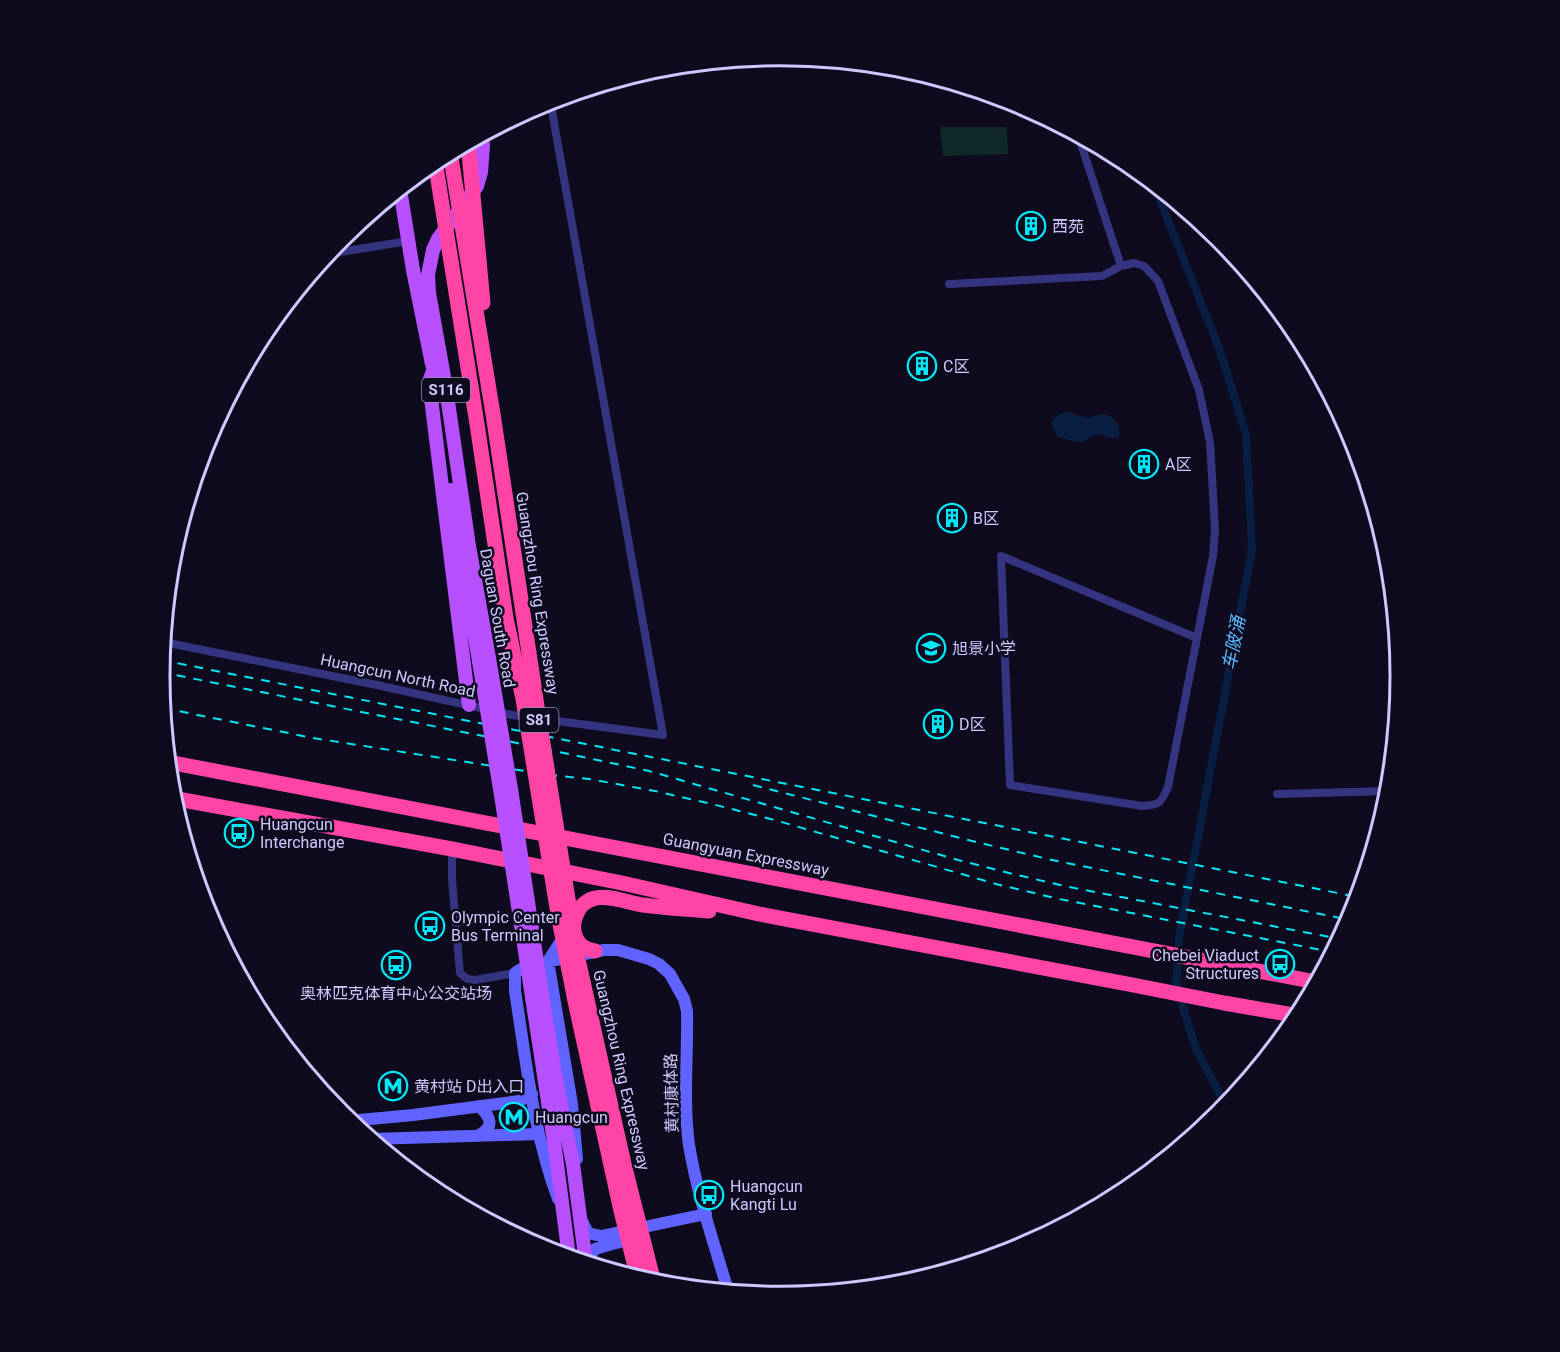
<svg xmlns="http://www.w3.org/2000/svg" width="1560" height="1352" viewBox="0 0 1560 1352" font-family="Roboto,'Noto Sans SC',sans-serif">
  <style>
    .green { fill: #0e2927 }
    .water { fill: #091f41 }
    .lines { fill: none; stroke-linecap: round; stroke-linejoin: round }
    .canal { stroke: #091f41; stroke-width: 8 }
    .street { stroke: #343480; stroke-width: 8 }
    .secondary { stroke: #6063ff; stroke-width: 12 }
    .primary { stroke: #b750ff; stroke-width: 14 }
    .highway { stroke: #ff44a5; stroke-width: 15 }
    .rail { stroke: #00e6f4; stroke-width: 2; stroke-dasharray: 9 8; stroke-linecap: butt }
    .primary-bridge { stroke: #b750ff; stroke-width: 14 }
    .highway-bridge { stroke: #ff44a5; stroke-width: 15 }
    .labels { text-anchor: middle; stroke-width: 5; stroke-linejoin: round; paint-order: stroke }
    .shield { fill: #0e0b1f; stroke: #9490bc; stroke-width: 1.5 }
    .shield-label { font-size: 15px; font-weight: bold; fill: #cdc9ff }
    .poi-label { font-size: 16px; fill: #cdc9ff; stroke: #0e0b1f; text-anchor: start }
    .street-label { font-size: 16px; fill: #cdc9ff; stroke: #0e0b1f }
    .water-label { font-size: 18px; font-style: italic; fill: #57b8ff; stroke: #0e0b1f }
    .rim { fill: none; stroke: #cdc9ff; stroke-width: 3 }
  </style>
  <rect width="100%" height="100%" fill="#0e0b1f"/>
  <path class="green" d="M940 127H1007L1008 154 943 156Z"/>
  <path class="water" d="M1069 412C1073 413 1084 418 1087 418 1091 419 1096 414 1101 414 1113 414 1122 426 1119 437 1107 441 1105 433 1095 435 1090 436 1087 441 1082 442 1074 443 1066 438 1058 437L1055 433 1051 422 1059 414Z"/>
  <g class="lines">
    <path class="canal" d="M1153 183 1219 348 1246 434 1252 549 1179 938 1176 985 1196 1049 1226 1106"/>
    <path class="street" d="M1078 135 1121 266
      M328 254 409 241
      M949 284 1102 276 1121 266 1134 263 1144 266 1158 281 1199 390 1210 442 1215 529 1213 556 1197 638
      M1001 556 1197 638 1168 787C1161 803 1160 805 1142 806L1010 785Z
      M163 642 377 685 512 715 663 735 550 100
      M1277 794 1389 791
      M452 849V879L460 973 467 979 475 980 515 973"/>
    <path class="secondary" d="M565 935 548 961 572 1104 577 1159
      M349 1121 413 1115 505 1103 519 1101 532 1094
      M479 1135C495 1127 491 1117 479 1106
      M371 1139 539 1134
      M558 1199C533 1132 526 1060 515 991V973L521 969 531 965 604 950H618L649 959 659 964 670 974 684 999 687 1011C688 1054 683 1102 689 1145 697 1194 714 1243 728 1291
      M582 1221 588 1233 601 1236 706 1214
      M586 1261 595 1249 612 1244 637 1238"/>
    <path class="primary" d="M482 135 483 146 481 172 477 186 438 239 433 250 428 275 429 293 446 388 469 546 489 658
      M400 189 413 270 432 364
      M433 371 429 382 469 705
      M451 490 459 546 479 661
      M542 995 557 1085 573 1164 586 1263
      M532 997 554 1141 569 1257"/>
    <path class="highway" d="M168 762 1316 982
      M172 798 452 849 622 883 759 914 1133 985 1224 1003 1299 1016
      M595 951C589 950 583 948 579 943 567 927 577 901 596 898 611 895 629 903 643 905 665 908 687 909 709 911"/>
    <path class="rail" d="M161 660 1358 897
      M160 672 498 739 649 771 958 860 1013 874 1069 887 1340 939
      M163 708 313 738 550 775 589 779 655 791 712 804 778 821 996 884 1059 899 1332 952
      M753 785 976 842 1052 860 1350 920"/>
    <path class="primary-bridge" d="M489 658 511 789 542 995
      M479 661 501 795 532 997"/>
    <path class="highway-bridge" d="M468 142 483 303
      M450 152 493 414 537 706 577 955 624 1164 654 1283
      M435 161 477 424 506 618 523 699 558 914 575 1001 621 1211 638 1278"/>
  </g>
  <defs>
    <g id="building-ring" transform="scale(1.5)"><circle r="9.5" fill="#0e0b1f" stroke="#00e6f4" stroke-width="1.5"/><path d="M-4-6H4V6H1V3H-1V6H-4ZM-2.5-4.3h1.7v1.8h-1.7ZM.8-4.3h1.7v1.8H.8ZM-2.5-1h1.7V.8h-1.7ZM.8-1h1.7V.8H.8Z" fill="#00e6f4"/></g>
    <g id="school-ring" transform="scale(1.5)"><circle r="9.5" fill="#0e0b1f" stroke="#00e6f4" stroke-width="1.5"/><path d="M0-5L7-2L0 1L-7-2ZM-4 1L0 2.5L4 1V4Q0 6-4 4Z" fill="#00e6f4"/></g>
    <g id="bus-ring" transform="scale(1.5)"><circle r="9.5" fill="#0e0b1f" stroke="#00e6f4" stroke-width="1.5"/><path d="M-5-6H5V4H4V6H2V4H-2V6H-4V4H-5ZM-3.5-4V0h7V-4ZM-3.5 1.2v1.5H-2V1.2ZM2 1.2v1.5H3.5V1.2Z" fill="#00e6f4"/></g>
    <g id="metro-ring" transform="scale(1.5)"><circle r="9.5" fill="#0e0b1f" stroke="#00e6f4" stroke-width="1.5"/><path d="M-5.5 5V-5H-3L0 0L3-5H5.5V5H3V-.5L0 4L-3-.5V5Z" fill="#00e6f4"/></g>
  </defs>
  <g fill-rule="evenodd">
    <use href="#building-ring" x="1031" y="226"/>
    <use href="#building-ring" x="922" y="366"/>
    <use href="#building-ring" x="1144" y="464"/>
    <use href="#building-ring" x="952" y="518"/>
    <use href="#school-ring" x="931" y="648"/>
    <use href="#building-ring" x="938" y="724"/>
    <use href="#bus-ring" x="239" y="833"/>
    <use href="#bus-ring" x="430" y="926"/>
    <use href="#bus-ring" x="1280" y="964"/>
    <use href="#bus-ring" x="396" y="965"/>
    <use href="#metro-ring" x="393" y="1086"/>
    <use href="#metro-ring" x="514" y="1117"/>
    <use href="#bus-ring" x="709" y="1195"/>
  </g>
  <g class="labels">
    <g class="shield">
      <rect x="422" y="378" width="48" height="24" rx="4.5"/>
      <rect x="519.5" y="708" width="39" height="24" rx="4.5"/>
    </g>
    <g class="shield-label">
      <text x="446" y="395">S116</text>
      <text x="539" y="725">S81</text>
    </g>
    <g class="poi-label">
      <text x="1052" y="232">西苑</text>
      <text x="943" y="372">C区</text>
      <text x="1165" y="470">A区</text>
      <text x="973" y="524">B区</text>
      <text x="952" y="654">旭景小学</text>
      <text x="959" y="730">D区</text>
      <text x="260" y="830">Huangcun<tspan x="260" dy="18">Interchange</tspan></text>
      <text x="451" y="923">Olympic Center<tspan x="451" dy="18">Bus Terminal</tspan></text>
      <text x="1259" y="961" text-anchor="end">Chebei Viaduct<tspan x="1259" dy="18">Structures</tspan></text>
      <text x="396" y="999" text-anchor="middle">奥林匹克体育中心公交站场</text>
      <text x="414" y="1092">黄村站 D出入口</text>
      <text x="535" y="1123">Huangcun</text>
      <text x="730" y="1192">Huangcun<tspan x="730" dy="18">Kangti Lu</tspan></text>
    </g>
    <g class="street-label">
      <text transform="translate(538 593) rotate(81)" y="6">Guangzhou Ring Expressway</text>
      <text transform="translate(498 618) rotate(80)" y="6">Daguan South Road</text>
      <text transform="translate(398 675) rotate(12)" y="6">Huangcun North Road</text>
      <text transform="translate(746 854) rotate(11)" y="6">Guangyuan Expressway</text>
      <text transform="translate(622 1070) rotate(77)" y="6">Guangzhou Ring Expressway</text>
      <text transform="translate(671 1093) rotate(-91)" y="6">黄村康体路</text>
    </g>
    <g class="water-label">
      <text transform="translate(1234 643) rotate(-79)" y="6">车陂涌</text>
    </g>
  </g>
  <path d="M0 0H1560V1352H0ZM170 676a610 610 0 1 1 1220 0a610 610 0 1 1-1220 0Z" fill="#0e0b1f" fill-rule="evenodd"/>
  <path class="rim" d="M170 676a610 610 0 1 1 1220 0a610 610 0 1 1-1220 0Z"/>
</svg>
